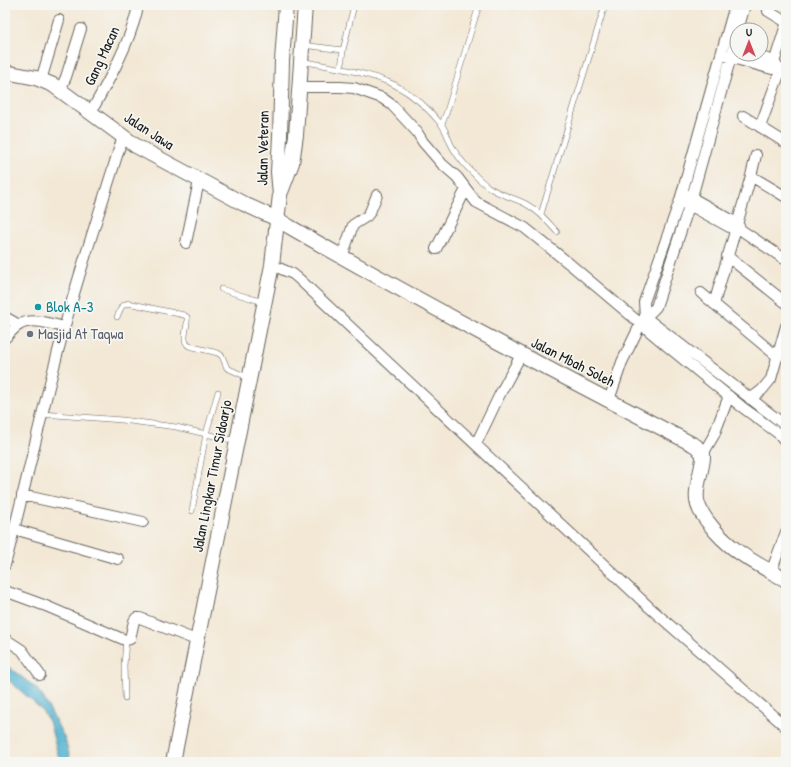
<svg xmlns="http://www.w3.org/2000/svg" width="791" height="767" viewBox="0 0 791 767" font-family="'Patrick Hand',sans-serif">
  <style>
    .water { fill: #50b1cf; stroke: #366676 }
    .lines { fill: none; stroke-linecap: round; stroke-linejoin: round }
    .lane-casing { stroke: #67635d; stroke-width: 6 }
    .street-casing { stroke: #67635d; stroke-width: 12 }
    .secondary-casing { stroke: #67635d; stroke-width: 16 }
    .lane { stroke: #fff; stroke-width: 5 }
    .street { stroke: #fff; stroke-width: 10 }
    .secondary { stroke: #fff; stroke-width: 14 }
    .culture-dot { fill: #0f9aa8; stroke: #f6f6f2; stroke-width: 1.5 }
    .worship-dot { fill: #6b7280; stroke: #f6f6f2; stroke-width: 1.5 }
    .labels { text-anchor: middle; stroke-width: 3.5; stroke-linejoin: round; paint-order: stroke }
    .street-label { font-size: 15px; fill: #1c1c1c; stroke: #f6f6f2 }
    .culture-label { font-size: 15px; fill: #0d838f; stroke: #f6f6f2; text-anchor: start }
    .worship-label { font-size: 15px; fill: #5b616d; stroke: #f6f6f2; text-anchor: start }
  </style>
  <rect width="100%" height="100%" fill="#f6f6f2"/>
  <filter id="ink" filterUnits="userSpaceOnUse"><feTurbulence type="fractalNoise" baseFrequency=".025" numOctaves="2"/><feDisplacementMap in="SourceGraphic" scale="8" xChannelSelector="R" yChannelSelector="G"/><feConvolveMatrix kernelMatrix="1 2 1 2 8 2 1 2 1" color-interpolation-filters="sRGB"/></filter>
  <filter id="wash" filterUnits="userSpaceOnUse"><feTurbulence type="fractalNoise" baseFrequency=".012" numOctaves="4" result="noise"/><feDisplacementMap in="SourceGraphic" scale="16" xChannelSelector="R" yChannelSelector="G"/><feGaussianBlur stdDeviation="0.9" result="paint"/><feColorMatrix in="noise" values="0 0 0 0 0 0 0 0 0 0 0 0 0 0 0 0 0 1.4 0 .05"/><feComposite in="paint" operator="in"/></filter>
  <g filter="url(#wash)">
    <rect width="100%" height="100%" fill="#f3e8d5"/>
    <path class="water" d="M5 664 36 688 43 697 65 739 71 762H60L49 721 40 708 5 677Z"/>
  </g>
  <g filter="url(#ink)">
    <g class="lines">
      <g class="lane-casing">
        <path id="lane" d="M302 45 343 50
          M301 61C332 67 367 72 395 85 412 94 429 109 441 124 447 131 448 140 453 148 460 161 476 177 487 186 499 195 513 197 526 204 539 211 547 221 557 232
          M341 69 343 50 354 5
          M442 124 447 111 479 5
          M541 214 605 5
          M221 289 263 302
          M117 317 122 306 128 303 184 315 187 317C189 326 180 340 189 346L218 353 222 356 227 368 249 378
          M42 414 122 420 176 427 236 441
          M192 511 206 434 218 392
          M125 698 124 666 126 640"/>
      </g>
      <g class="street-casing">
        <path id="street" d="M735 5 680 200 644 302 645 317 786 426
          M768 11 786 22
          M738 30 745 5
          M752 54 774 61 777 66
          M725 56 772 69 777 67
          M772 69 786 25
          M41 80 59 20
          M299 87H340L354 88 382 98 392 105 417 132 423 142 442 164 457 177 476 202 525 228 571 265 667 346 742 407 779 434 786 442
          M60 90 66 77 81 29
          M91 112C109 80 128 47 137 11
          M743 116 786 143
          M760 127 781 69
          M751 176 786 197
          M687 195 737 223 741 230 786 260
          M684 202 735 230H741
          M186 243 199 181
          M436 249 466 189
          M727 256 786 303
          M342 257 353 225 367 216 370 212 377 195
          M272 265 293 274 299 279 649 607 786 727
          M701 293 778 357
          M714 304 751 176 756 155
          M5 317 19 325
          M5 338C9 334 14 328 19 325 32 317 51 324 64 327
          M750 399 762 390 771 379 786 326
          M609 400 622 362 642 321 656 307 692 197 737 35
          M476 444 500 394 521 355
          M703 454 714 435 729 396
          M22 495 143 522
          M14 529 118 559
          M5 565C28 478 46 390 71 304 87 248 106 192 123 136
          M771 572 786 532
          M5 591 46 606 125 640 130 639 134 621 136 618H140L196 640
          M5 639 22 650 40 675"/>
      </g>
      <g class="secondary-casing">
        <path id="secondary" d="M5 72 36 78 53 85 136 146 244 204 277 219 290 227C423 304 560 375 696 446L703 454V458C702 472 695 486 697 500 698 509 703 515 708 522 729 551 756 563 786 580
          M281 192 292 163 296 135 305 5
          M173 762 272 265 280 195 278 172 280 137 282 61 286 5"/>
      </g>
      <use href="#lane" class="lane"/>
      <use href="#street" class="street"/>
      <use href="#secondary" class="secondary"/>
    </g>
  </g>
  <circle class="culture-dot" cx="38" cy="307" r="4"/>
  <circle class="worship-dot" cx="30" cy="334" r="4"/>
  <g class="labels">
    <g class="street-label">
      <text transform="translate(102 56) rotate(-65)" y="5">Gang Macan</text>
      <text transform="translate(149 131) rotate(33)" y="5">Jalan Jawa</text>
      <text transform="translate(263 148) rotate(-89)" y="5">Jalan Veteran</text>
      <text transform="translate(573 362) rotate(27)" y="5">Jalan Mbah Soleh</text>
      <text transform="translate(212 476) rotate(-79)" y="5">Jalan Lingkar Timur Sidoarjo</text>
    </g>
    <g class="culture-label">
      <text x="46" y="312">Blok A-3</text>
    </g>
    <g class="worship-label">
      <text x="38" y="339">Masjid At Taqwa</text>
    </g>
  </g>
  <rect width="791" height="767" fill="none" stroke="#f6f6f2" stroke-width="20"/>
  <g transform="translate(749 42)"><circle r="19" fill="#f6f6f2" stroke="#9f9f9c"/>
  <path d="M0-3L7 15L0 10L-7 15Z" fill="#d1495b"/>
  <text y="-6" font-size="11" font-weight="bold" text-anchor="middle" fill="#1c1c1c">U</text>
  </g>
</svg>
